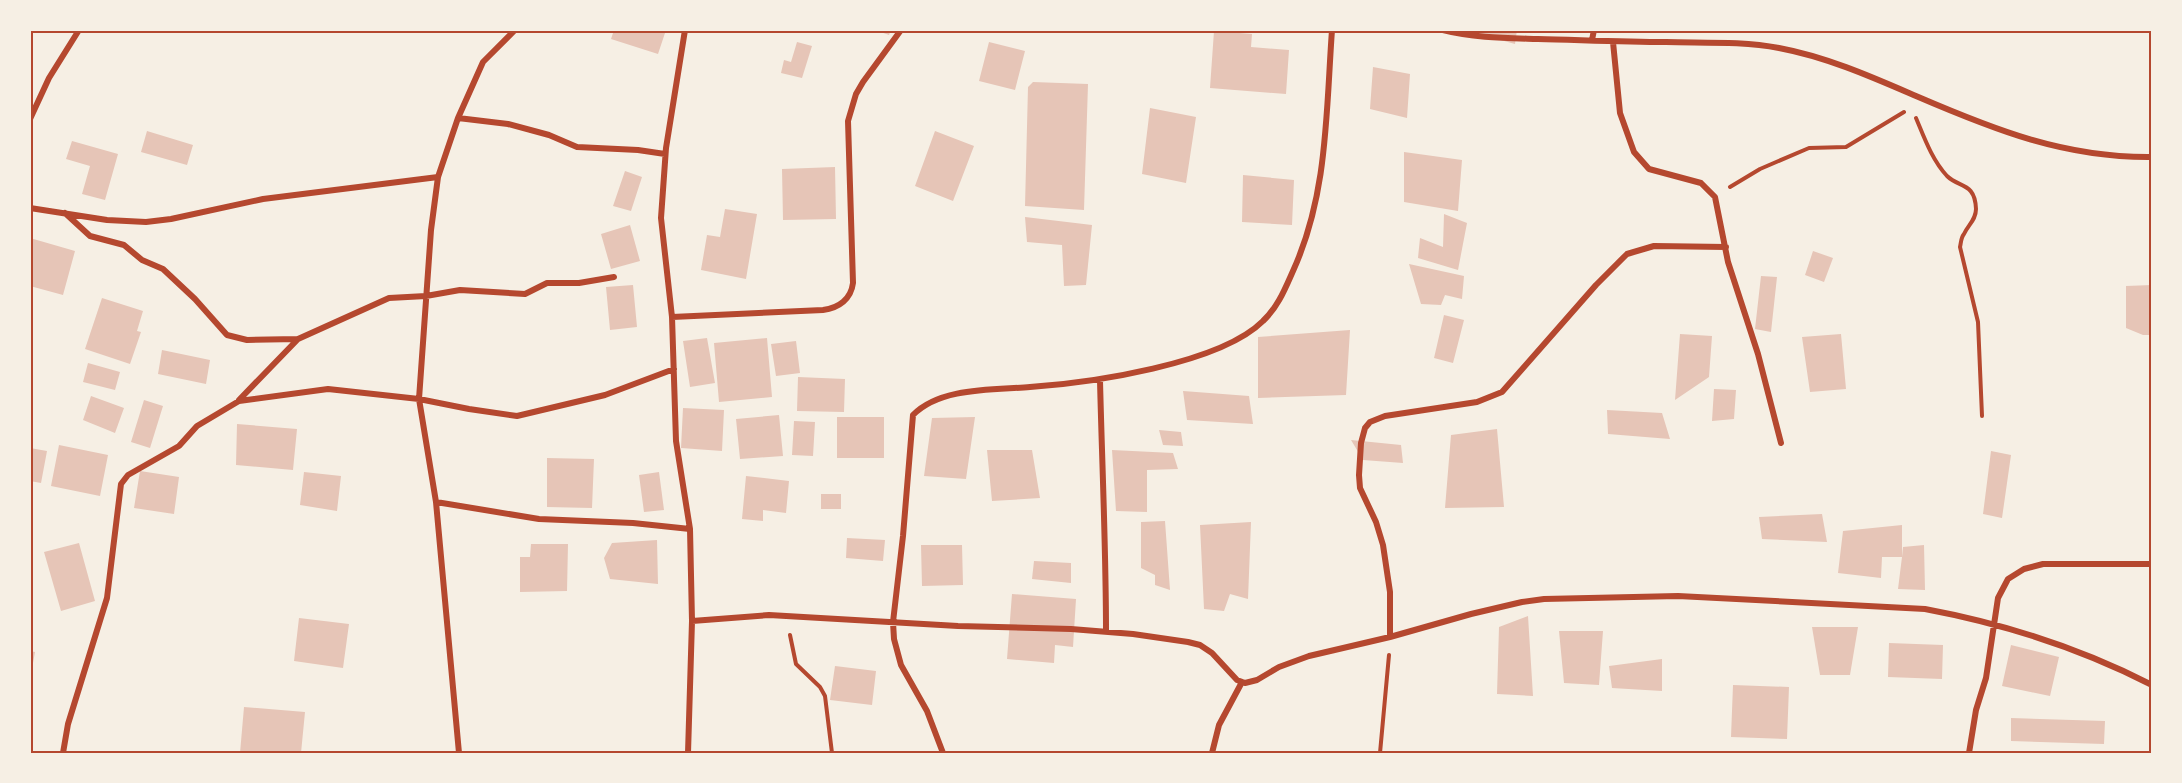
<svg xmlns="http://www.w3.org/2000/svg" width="2182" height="783" viewBox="0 0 2182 783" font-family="'Noto Sans',sans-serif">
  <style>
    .building { fill: #e6c5b7 }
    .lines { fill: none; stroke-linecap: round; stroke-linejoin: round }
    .path { stroke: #b5482f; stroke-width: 4 }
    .minor { stroke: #b5482f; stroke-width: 6 }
    .neatline { fill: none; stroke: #b5482f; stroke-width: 2 }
  </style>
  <rect width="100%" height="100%" fill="#f6efe4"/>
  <path class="building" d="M614 30H666L658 54 611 39Z
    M875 30H891L889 35Z
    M1468 30H1517L1515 44 1468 31Z
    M1214 31 1252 34 1251 47 1289 50 1286 94 1210 88Z
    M797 42 812 46 802 78 781 73 784 60 791 62Z
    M989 42 1025 51 1015 90 979 81Z
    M1373 67 1410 74 1407 118 1370 109Z
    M1033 82 1088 84 1084 210 1025 206 1028 87Z
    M1150 108 1196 117 1186 183 1142 174Z
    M147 131 193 145 187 165 141 152Z
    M935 131 974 146 953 201 915 186Z
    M72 141 118 154 105 200 82 194 90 166 66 159Z
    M1404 152 1462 160 1458 211 1404 202Z
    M835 167 836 219 783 220 782 169Z
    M625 171 642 177 631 211 613 206Z
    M1243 175 1294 180 1292 225 1242 222Z
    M725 209 757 214 746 279 701 270 707 235 720 237Z
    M1444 214 1467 223 1458 270 1418 258 1420 238 1443 247Z
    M1025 217 1092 225 1086 285 1064 286 1062 245 1027 242Z
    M630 225 640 261 611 269 601 234Z
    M30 238 75 251 63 295 30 286Z
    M1813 251 1833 258 1824 282 1805 275Z
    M1409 264 1464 276 1462 299 1445 295 1441 305 1421 304Z
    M1761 276 1777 277 1771 332 1755 329Z
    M633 285 637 327 610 330 606 287Z
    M2152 285V335H2143L2126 328V286Z
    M102 298 143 311 137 331 141 332 130 364 85 349Z
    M1444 315 1464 320 1453 363 1434 358Z
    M1350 330 1346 395 1258 398V337Z
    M1680 334 1712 336 1709 377 1675 400Z
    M1841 334 1846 389 1810 392 1802 337Z
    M707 338 715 383 690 387 683 341Z
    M767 338 772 397 719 402 714 343Z
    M796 341 800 373 776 376 771 344Z
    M162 350 210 360 206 384 158 374Z
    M88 363 120 372 115 390 83 382Z
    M798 377 845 379 844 412 797 411Z
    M1714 389 1736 390 1734 419 1712 421Z
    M1183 391 1249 396 1253 424 1187 420Z
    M91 396 124 408 115 433 83 420Z
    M144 400 163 406 150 448 131 442Z
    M683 408 724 410 722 451 681 448Z
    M1607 410 1662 413 1670 439 1608 434Z
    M779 415 783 456 740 459 736 419Z
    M837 417H884V458H837Z
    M975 417 966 479 924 476 932 418Z
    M794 421 815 422 813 456 792 455Z
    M237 424 297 429 293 470 236 465Z
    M1497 429 1504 507 1445 508 1451 435Z
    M1159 430 1181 432 1183 446 1163 445Z
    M1351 440 1401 445 1403 463 1363 460Z
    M59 445 108 455 100 496 51 486Z
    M30 448 47 451 41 483 30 481Z
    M987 450H1032L1040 498 992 501Z
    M1112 450 1173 453 1178 469 1147 470V512L1116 511Z
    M1991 451 2011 455 2002 518 1983 514Z
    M547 458 594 459 592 508 547 507Z
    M140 471 179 477 174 514 134 508Z
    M304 472 341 476 337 511 300 505Z
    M659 472 664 510 644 512 639 475Z
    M746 476 789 481 786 513 763 510V521L742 519Z
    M821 494H841V509H821Z
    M1822 514 1827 542 1762 539 1759 517Z
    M1165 521 1170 590 1155 585V575L1141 568V522Z
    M1251 522 1248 599 1230 594 1224 611 1204 609 1200 525Z
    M1902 525V557L1903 547 1924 545 1925 590 1898 589 1902 557H1882L1881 578 1838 573 1843 531Z
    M847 538 885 540 883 561 846 558Z
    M657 540 658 584 610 579 604 558 612 543Z
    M79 543 95 601 61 611 44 552Z
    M531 544H568L567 591 520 592V557H530Z
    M921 545H962L963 585 922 586Z
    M1034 561 1071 563V583L1032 579Z
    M1012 594 1076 599 1073 647 1055 645 1054 663 1007 659Z
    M1528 616 1533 696 1497 694 1499 627Z
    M299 618 349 624 343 668 294 661Z
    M1812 627H1858L1850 675H1820Z
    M1559 631H1603L1599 685 1564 683Z
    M1889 643 1943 645 1942 679 1888 677Z
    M2011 645 2059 657 2050 696 2002 686Z
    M30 651 35 652 31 674H30Z
    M1662 659V691L1612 688 1609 666Z
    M835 666 876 671 872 705 830 700Z
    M1733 685 1789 687 1787 739 1731 737Z
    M244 707 305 712 301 753H240Z
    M2011 718 2105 721 2104 744 2011 741Z"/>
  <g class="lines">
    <path class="path" d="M1916 118C1924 137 1932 160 1947 176 1959 188 1975 182 1976 209 1976 220 1968 225 1964 234 1961 237 1961 243 1960 247L1978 322 1982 416
      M1730 187 1760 169 1809 148 1846 147 1904 112
      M790 635 796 664 820 687 825 696 832 753
      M1380 753 1389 655"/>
    <path class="minor" d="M685 30 666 148 661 218 672 317 676 441 690 529 692 621 688 753
      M1443 30C1474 38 1507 38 1538 39 1581 40 1623 42 1666 42 1703 43 1742 41 1779 48 1827 57 1872 77 1916 96 1995 130 2065 158 2152 157
      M1592 40 1594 30
      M1613 42 1620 113 1634 152 1649 169 1701 183 1715 197 1728 262 1758 354 1781 443
      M458 118 508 124 549 135 577 147 638 150 665 154
      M30 119 49 78 79 30
      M30 208 107 220 146 222 171 219 263 199 438 177
      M65 213 90 236 124 245 142 260 163 269 195 299 227 335 247 340 298 339 389 298 426 296 460 290 525 294 547 283H579L614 277
      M672 317 823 310C839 308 851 299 853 283L848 121 856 94 863 82 901 30
      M1100 380C1102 464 1106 548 1106 631
      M239 400 298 339
      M436 502 539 519 633 523 690 529
      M692 621 769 615 958 626 1071 629 1133 634 1188 642 1200 645 1212 653 1237 680 1245 683 1257 680 1279 667 1309 656 1390 637 1471 614 1522 602 1544 599 1678 596 1925 609C2005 624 2080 648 2152 685
      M1390 637V592L1383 545 1376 522 1360 488 1359 475 1361 443 1365 428 1370 422 1385 416 1477 402 1502 392 1596 285 1627 254 1654 246 1726 247
      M63 753 68 724 107 598 121 484 128 475 179 446 197 426 239 401 328 389 419 399 469 409 517 416 605 395 674 369
      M459 753 436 502 419 399 431 230 438 177 458 118 483 62 515 30
      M943 753 927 711 901 665 894 639 893 622 903 536 913 415C940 387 994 390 1030 387 1090 383 1220 364 1263 321 1278 307 1285 289 1293 271 1328 194 1326 112 1332 30
      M1212 753 1219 725 1242 682
      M1969 753 1976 710 1986 678 1998 598 2008 579 2024 569 2043 564H2152"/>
  </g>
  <rect width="2182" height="783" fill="none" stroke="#f6efe4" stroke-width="63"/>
  <rect x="32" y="32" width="2118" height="720" class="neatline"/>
</svg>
